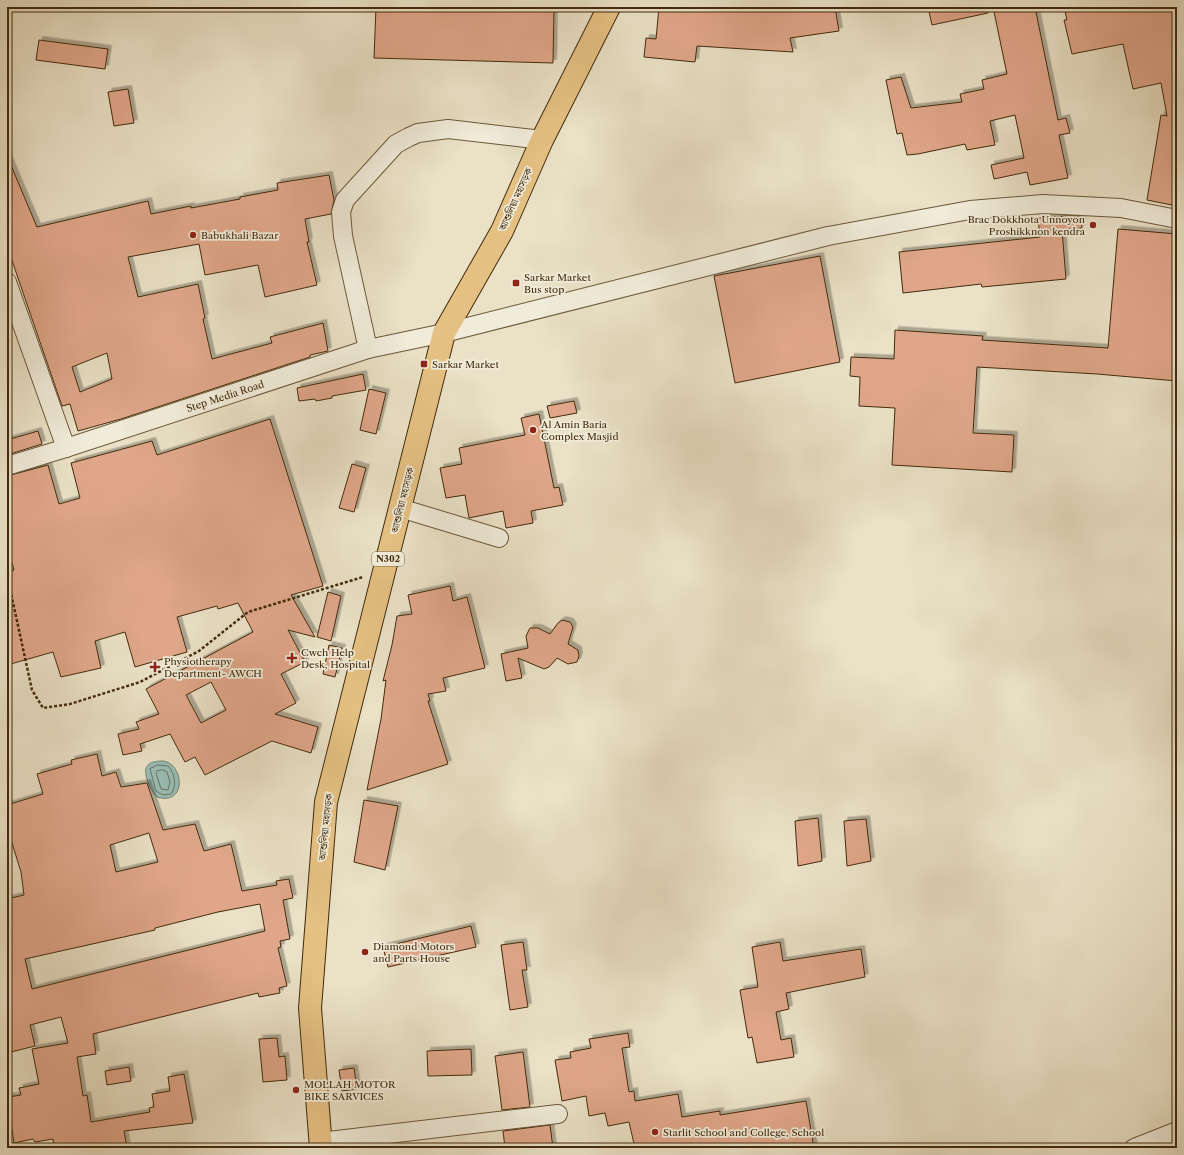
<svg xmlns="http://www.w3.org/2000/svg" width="1184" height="1155" viewBox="0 0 1184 1155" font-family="'Libre Caslon Text','Noto Serif Bengali',serif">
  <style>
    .water { fill: #98bdb6; stroke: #768372 }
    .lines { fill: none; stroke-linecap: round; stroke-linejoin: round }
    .shore { stroke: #6d7461; stroke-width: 1 }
    .building { fill: #dfa689; stroke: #422b0c; fill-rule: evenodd; filter: url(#shadow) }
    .minor-casing { stroke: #6c583a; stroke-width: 20 }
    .highway-casing { stroke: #422b0c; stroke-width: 24 }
    .path { stroke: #422b0c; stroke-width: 2.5; stroke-dasharray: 3 2; stroke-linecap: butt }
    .minor { stroke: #f1ecda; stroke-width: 18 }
    .highway { stroke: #e5c083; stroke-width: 22 }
    .poi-dot { fill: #8f2418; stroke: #f1ecda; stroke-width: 1.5 }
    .labels { text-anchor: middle; stroke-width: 3.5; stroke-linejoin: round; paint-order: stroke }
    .shield { fill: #f1ecda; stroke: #76654a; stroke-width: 1 }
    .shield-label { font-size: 9px; font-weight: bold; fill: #422b0c }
    .street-label { font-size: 10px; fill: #422b0c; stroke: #f1ecda }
    .poi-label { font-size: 10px; fill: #422b0c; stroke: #f1ecda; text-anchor: start }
  </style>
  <defs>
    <filter id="shadow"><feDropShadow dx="3.5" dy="-3.5" stdDeviation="0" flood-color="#0004"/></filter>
  </defs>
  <rect width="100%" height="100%" fill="#eae1c6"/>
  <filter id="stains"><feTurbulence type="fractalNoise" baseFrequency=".005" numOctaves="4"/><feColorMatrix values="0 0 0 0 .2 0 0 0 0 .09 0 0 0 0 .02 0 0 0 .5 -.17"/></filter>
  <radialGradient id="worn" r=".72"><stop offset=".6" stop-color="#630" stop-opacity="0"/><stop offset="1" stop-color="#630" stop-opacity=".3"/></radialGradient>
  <path class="water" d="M164 761C185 766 186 806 157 797 151 792 141 771 148 765 152 761 159 761 164 761Z"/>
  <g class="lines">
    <path class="shore" d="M158 765 168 766C175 773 177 786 171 794L163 795 156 791 150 769Z
      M163 770 167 772 170 782 168 790 161 789 156 773 157 771Z"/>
  </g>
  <path class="building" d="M376 7H554L553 63 374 58Z
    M659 7H835L839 31 790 38 793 52 697 46 695 62 644 57 646 38 656 39Z
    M928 7H988V13L932 25Z
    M993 7H1035L1058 120 1066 118 1070 133 1059 135 1068 178 1030 185 1027 172 994 179 991 165 1024 158 1015 115 990 121 995 145 967 150 965 144 918 154 907 155 902 133 897 134 886 80 901 77 911 108 962 102 960 94 984 89 982 80 1007 74Z
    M1064 7H1177V206L1147 200 1161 115 1167 116 1161 83 1133 89 1123 44 1072 54 1064 20H1067Z
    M39 40 108 49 105 69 36 60Z
    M128 89 134 123 114 126 108 92Z
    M7 156 37 227 148 201 151 214 191 206V208L240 199V197L278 190 277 183 329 175 334 200 331 214 305 219 309 242H307L317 285 265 297 258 265 205 275 199 244 128 257 138 297 198 284 205 318 203 319 212 359 272 343 270 337 323 323 328 351 310 355V357L121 419 78 431 70 404 62 406 7 246ZM107 353 112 379 80 392 72 367Z
    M1066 216H1081L1082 228 1062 230 1066 279 982 287 981 284 903 293 899 252 1040 237 1038 218Z
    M1118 229 1177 234V381L1097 374 977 367 973 433 1014 435 1012 472 892 465 895 408 859 406 860 377 850 376 851 357 894 359 895 330 983 336 982 340 1108 348Z
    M820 256 840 362 735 383 714 276Z
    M363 374 366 390 332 396V398L316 401 315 399 299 401 297 388Z
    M369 389 386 393 376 434 360 430Z
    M574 401 577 413 550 418 547 406Z
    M539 414 554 488 559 487 563 505 531 511 533 523 506 528 503 511 469 518 465 495 446 498 440 468 462 464 459 448 525 435 521 418Z
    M270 419 323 586 291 595 315 637 288 630 305 662 281 674 296 703 275 714 318 727 311 753 272 741 205 775 195 757 185 762 170 734 140 744 142 751 123 755 118 734 139 729 136 722 159 714 146 689 253 632 238 603 218 609 217 606 177 617 187 652 135 667 125 632 95 641 101 668 61 677 53 652 7 665V572L14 570 7 545V476L48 465 59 504 80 498 71 463 152 441 157 455ZM211 682 226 710 201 723 186 695Z
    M38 431 42 444 7 455V440Z
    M352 464 366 468 354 512 339 508Z
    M450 586 453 601 467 597 485 668 443 678 446 691 428 694 430 701H428L448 764 367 790 381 719 386 680 383 681 392 645 397 616 412 614 408 595Z
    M328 592 341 596 331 641 317 637Z
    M562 620 570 622 573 627 568 644 578 650 579 656 577 662 568 664 557 658 549 667 544 669 518 658 522 678 506 681 501 654 528 648 526 636 530 628H538L550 634 558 623Z
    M329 645 342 648 335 677 323 674Z
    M97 754 102 776 116 772 121 787 147 783 163 830 195 824 204 851 231 844 242 891 277 885 276 881 289 879 293 898 283 900 290 939 280 941 281 947 278 948 287 986 279 988 280 993 259 997 258 993 93 1034 96 1054 77 1057 83 1096 87 1095 91 1122 150 1112 149 1108 154 1107 152 1094 170 1091 168 1077 184 1074 193 1123 124 1131 127 1148H54L53 1139 35 1142 33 1139 14 1143 9 1109H10L8 1097 21 1095 19 1088 39 1084 32 1049 68 1043 61 1017 30 1025 35 1046 7 1053V899L24 895 21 872 7 827V805L43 794 37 774 72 764 71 760ZM149 833 158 862 116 872 110 845ZM260 904 265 931 32 989 25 959 155 930V928L218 912Z
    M364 800 398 806 385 870 354 862Z
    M818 818 822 861 798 866 795 821Z
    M866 819 871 861 847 866 844 821Z
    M471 926 476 947 388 967 383 947Z
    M523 942 527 970H522L528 1007 510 1010 501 945Z
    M780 942 783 961 861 949 865 977 786 993 789 1009 776 1012 781 1040 791 1038 794 1057 757 1063 752 1037 748 1038 740 990 758 987 752 947Z
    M628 1033 630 1047 622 1048 629 1092 634 1091 635 1101 678 1094 682 1117 720 1111V1115L806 1101 814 1148H635L629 1122 608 1126 605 1113 589 1116 586 1096 562 1101 555 1060 571 1058 570 1052 591 1048 589 1039Z
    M277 1038 279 1057 285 1056 287 1080 263 1082 259 1039Z
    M471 1049 472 1075 428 1076 427 1051Z
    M523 1052 530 1107 502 1110 495 1056Z
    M129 1067 131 1081 107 1085 105 1071Z
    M354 1068 357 1089 342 1091 339 1070Z
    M550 1125 553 1148H505L503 1131Z"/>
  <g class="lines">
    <g class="minor-casing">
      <g id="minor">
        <path d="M7 282 66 448"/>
        <path d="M368 349 343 236 341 212 345 200 396 144 409 137 418 133 448 129 542 140"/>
        <path id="s1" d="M7 466 66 448 368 349 444 333 828 236 970 210 1043 204 1121 208 1177 219"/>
        <path d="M400 508 499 538"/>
        <path d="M320 1142 558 1114"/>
        <path d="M1134 1148 1177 1131"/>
      </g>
    </g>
    <g class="highway-casing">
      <path id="highway" d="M321 1148 310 1008 326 802 400 508 444 333 502 231 542 140 609 7"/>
    </g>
    <path class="path" d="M7 575 32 690 43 708 70 704 140 682 199 651 248 612 363 577"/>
    <use href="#minor" class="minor"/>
    <use href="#highway" class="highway"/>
  </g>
  <g class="poi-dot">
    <circle cx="1093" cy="225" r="4"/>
    <circle cx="193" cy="235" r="4"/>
    <rect x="512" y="279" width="8" height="8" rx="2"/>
    <rect x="420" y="360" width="8" height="8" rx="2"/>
    <circle cx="533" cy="430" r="4"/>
    <path d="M290 652h4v4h4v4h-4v4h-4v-4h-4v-4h4z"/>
    <path d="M153 661h4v4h4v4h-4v4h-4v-4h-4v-4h4z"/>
    <circle cx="365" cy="952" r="4"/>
    <circle cx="296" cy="1090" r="4"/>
    <circle cx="655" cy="1132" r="4"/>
  </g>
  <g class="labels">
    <rect class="shield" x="372" y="552" width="32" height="14" rx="3"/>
    <g class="shield-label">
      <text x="388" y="562">N302</text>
    </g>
    <g class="street-label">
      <text transform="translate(515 199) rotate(-66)" y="4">আশুলিয়া মহাসড়ক</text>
      <text dy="4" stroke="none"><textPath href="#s1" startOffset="229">Step Media Road</textPath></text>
      <text transform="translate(402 500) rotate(-76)" y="4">আশুলিয়া মহাসড়ক</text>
      <text transform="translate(325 827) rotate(-84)" y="4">আশুলিয়া মহাসড়ক</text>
    </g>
    <g class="poi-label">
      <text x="1085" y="223" text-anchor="end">Brac Dokkhota Unnoyon<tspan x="1085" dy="12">Proshikknon kendra</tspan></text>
      <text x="201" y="239">Babukhali Bazar</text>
      <text x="524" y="281">Sarkar Market<tspan x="524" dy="12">Bus stop</tspan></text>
      <text x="432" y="368">Sarkar Market</text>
      <text x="541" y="428">Al Amin Baria<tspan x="541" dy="12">Complex Masjid</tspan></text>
      <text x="301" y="656">Cwch Help<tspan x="301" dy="12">Desk, Hospital</tspan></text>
      <text x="164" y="665">Physiotherapy<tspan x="164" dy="12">Department- AWCH</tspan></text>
      <text x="373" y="950">Diamond Motors<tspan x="373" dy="12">and Parts House</tspan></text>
      <text x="304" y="1088">MOLLAH MOTOR<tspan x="304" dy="12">BIKE SARVICES</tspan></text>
      <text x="663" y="1136">Starlit School and College, School</text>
    </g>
  </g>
  <rect width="1184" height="1155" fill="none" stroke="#eae1c6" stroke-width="24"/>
  <rect x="8" y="8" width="1168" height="1139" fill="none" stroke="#422b0c" stroke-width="2"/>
  <rect x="12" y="12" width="1160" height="1131" fill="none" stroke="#422b0c"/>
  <rect width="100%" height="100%" filter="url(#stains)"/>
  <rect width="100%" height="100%" fill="url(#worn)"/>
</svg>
